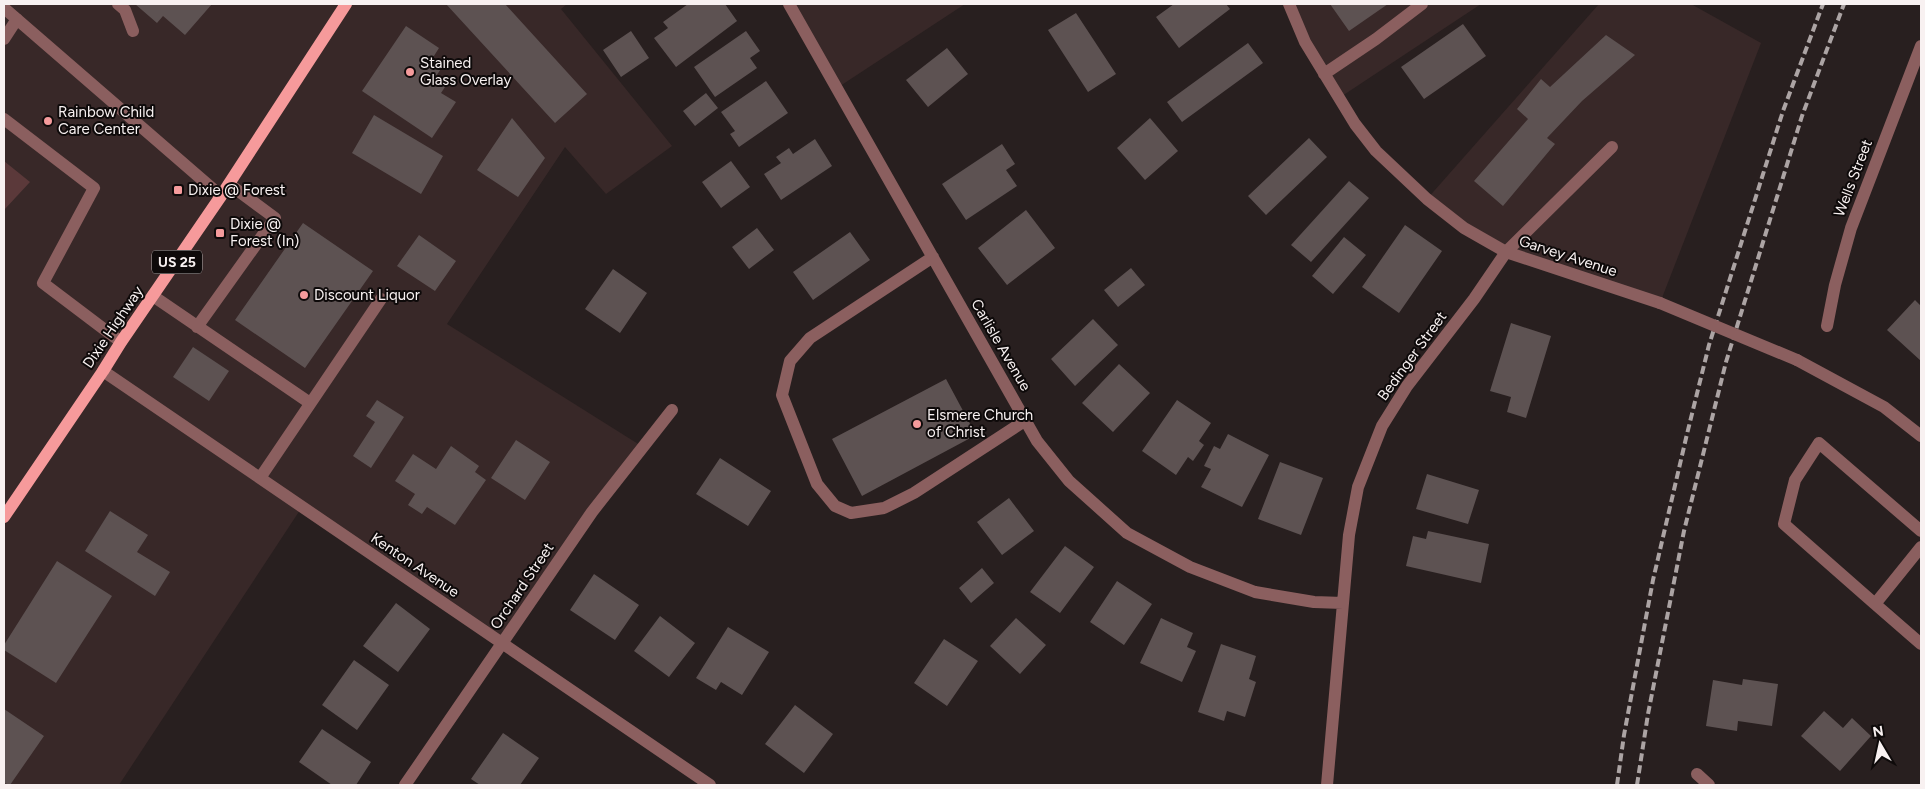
<svg xmlns="http://www.w3.org/2000/svg" width="1925" height="789" viewBox="0 0 1925 789" font-family="Figtree,sans-serif">
  <style>
    .built { fill: #382828 }
    .green { fill: #5b393a }
    .building { fill: #5d5252 }
    .lines { fill: none; stroke-linecap: round; stroke-linejoin: round }
    .minor { stroke: #8b5f5f; stroke-width: 12 }
    .major { stroke: #f69a9b; stroke-width: 12 }
    .rail { stroke: #aca4a4; stroke-width: 4; stroke-dasharray: 8 4; stroke-linecap: butt }
    .minor-bridge { stroke: #8b5f5f; stroke-width: 12 }
    .poi-dot { fill: #f59b9c; stroke: #0e0a0a; stroke-width: 2 }
    .labels { text-anchor: middle; stroke-width: 4; stroke-linejoin: round; paint-order: stroke }
    .shield { fill: #0e0a0a; stroke: #b2acac; stroke-width: 1 }
    .shield-label { font-size: 14px; font-weight: bold; fill: #f8f1f1 }
    .poi-label { font-size: 15px; fill: #f8f1f1; stroke: #0e0a0a; text-anchor: start }
    .street-label { font-size: 15px; fill: #f8f1f1; stroke: #0e0a0a }
  </style>
  <rect width="100%" height="100%" fill="#281f1f"/>
  <path class="built" d="M4 4H567L561 9 672 146 606 194 565 147 447 324 643 447 502 644 302 507 119 785H4Z
    M789 4H965L837 88Z
    M1289 4H1481L1339 98Z
    M1599 4H1691L1761 43 1660 303 1506 252 1427 199Z"/>
  <path class="green" d="M4 161 30 182 4 210Z"/>
  <path class="building" d="M135 4H212L185 35 163 16 157 23Z
    M446 4H505L587 94 555 123Z
    M688 4H725L737 21 676 67 654 38 668 28 663 22Z
    M1174 4H1226L1230 9 1179 48 1156 17Z
    M1330 4H1388L1349 31Z
    M1076 13 1116 74 1088 92 1048 30Z
    M1463 24 1486 56 1424 99 1401 67Z
    M406 26 439 48 432 59 443 66 434 79 445 87 441 93 456 102 432 138 362 91Z
    M631 31 649 58 621 77 603 50Z
    M746 31 760 51 750 58 757 68 715 97 694 67Z
    M1606 35 1635 55 1582 101 1547 138 1555 144 1503 206 1474 181 1528 119 1517 109 1541 79 1550 87Z
    M1248 43 1263 63 1182 122 1167 102Z
    M947 48 968 74 928 107 906 80Z
    M766 81 788 113 739 147 730 134 735 131 721 112Z
    M706 93 718 108 695 126 683 111Z
    M374 115 443 156 421 194 352 153Z
    M512 118 545 158 518 197 477 170Z
    M1150 118 1178 151 1145 180 1117 148Z
    M1309 138 1327 157 1266 215 1248 196Z
    M815 139 832 166 781 200 764 174 781 163 776 157 789 148 793 154Z
    M1002 144 1015 164 1006 170 1017 186 966 220 942 184Z
    M731 161 750 187 721 208 702 182Z
    M1349 181 1369 198 1311 262 1291 245Z
    M1026 210 1055 248 1007 285 978 248Z
    M303 223 373 271 305 368 235 320Z
    M1405 225 1442 251 1399 313 1362 287Z
    M757 228 774 250 749 269 732 247Z
    M850 232 870 260 813 300 793 272Z
    M419 235 456 261 435 291 397 266Z
    M1344 237 1366 255 1333 294 1312 276Z
    M1131 268 1145 285 1118 307 1104 290Z
    M613 269 647 293 620 333 585 309Z
    M1915 300 1921 306V361L1887 330Z
    M1093 319 1118 345 1075 386 1051 359Z
    M1511 323 1551 336 1526 418 1507 412 1511 397 1490 391Z
    M193 347 229 371 209 401 173 377Z
    M1119 364 1150 393 1113 432 1082 403Z
    M946 379 976 435 862 496 832 439Z
    M377 400 404 417 371 468 353 456 375 422 366 416Z
    M1177 400 1211 423 1199 441 1204 445 1193 461 1188 457 1176 475 1142 451Z
    M1228 434 1269 455 1242 507 1201 487 1211 469 1204 466 1214 446 1220 449Z
    M516 440 550 462 525 500 491 478Z
    M451 446 479 466 475 472 486 480 455 525 427 507 422 514 408 505 415 494 395 481 413 454 436 469Z
    M720 458 771 491 748 526 696 494Z
    M1280 462 1323 478 1301 535 1258 519Z
    M1427 474 1479 490 1468 524 1416 509Z
    M1009 498 1034 531 1002 555 977 522Z
    M110 511 148 535 137 552 170 572 155 596 85 551Z
    M1428 531 1489 544 1481 583 1406 566 1413 536 1426 539Z
    M1065 546 1094 567 1060 613 1030 592Z
    M57 561 112 596 56 683 4 650V645Z
    M982 568 994 583 971 603 959 588Z
    M594 574 639 605 615 640 570 610Z
    M1117 581 1152 604 1124 645 1090 622Z
    M396 603 430 629 398 672 363 646Z
    M660 616 695 643 669 677 634 651Z
    M1016 618 1046 645 1020 674 990 646Z
    M1161 618 1193 633 1187 647 1196 651 1182 682 1140 663Z
    M728 627 769 652 742 695 721 682 716 690 696 678Z
    M944 639 978 661 947 706 914 683Z
    M1221 644 1256 656 1249 679 1256 682 1245 717 1227 711 1224 721 1198 712Z
    M354 660 389 685 357 730 322 705Z
    M1743 679 1778 684 1772 726 1738 721 1737 731 1706 726 1713 680 1742 685Z
    M795 705 833 734 804 773 765 744Z
    M4 709 44 736 10 785 4 783Z
    M1824 711 1843 728 1852 718 1871 736 1840 771 1801 736Z
    M322 729 371 762 356 785H332L299 762Z
    M503 733 539 758 520 785H480L471 779Z"/>
  <g class="lines">
    <path class="minor" d="M118 4 125 10 133 31
      M789 4 1037 441 1069 481 1127 533 1190 567 1255 592 1314 602 1343 603
      M1289 4 1305 42 1355 124 1376 151 1427 199 1464 228 1506 252 1660 303
      M4 8 221 196
      M4 39 17 19
      M1324 74 1376 39 1422 4
      M4 119 94 188 43 283 121 342
      M933 257 810 338 790 361 782 395 817 484 835 506 851 513 884 508 914 493 1026 420
      M153 296 310 403
      M1827 326 1835 285 1851 228 1921 46
      M197 327 275 218 229 184
      M1797 360 1884 407 1921 436
      M103 371 710 785
      M260 478 381 299
      M1921 531 1819 443 1795 480 1784 524 1875 604 1921 547
      M1875 604 1921 644
      M1697 774 1709 785
      M405 785 592 512 672 410
      M1327 785 1349 535 1358 487 1382 426 1407 386 1474 299 1506 252 1612 147"/>
    <path class="major" d="M4 517 103 371 121 342 221 196 346 4"/>
    <path class="rail" d="M1617 785 1624 735 1653 580 1687 434 1709 345 1783 111 1823 4
      M1637 785 1648 714 1684 531 1726 362 1802 116 1844 4"/>
    <path class="minor-bridge" d="M1660 303 1797 360"/>
  </g>
  <g class="poi-dot">
    <circle cx="410" cy="72" r="5"/>
    <circle cx="48" cy="121" r="5"/>
    <rect x="173" y="185" width="10" height="10" rx="2.5"/>
    <rect x="215" y="228" width="10" height="10" rx="2.5"/>
    <circle cx="304" cy="295" r="5"/>
    <circle cx="917" cy="424" r="5"/>
  </g>
  <g class="labels">
    <rect class="shield" x="152" y="250.5" width="50" height="23" rx="4"/>
    <g class="shield-label">
      <text x="177" y="267">US 25</text>
    </g>
    <g class="poi-label">
      <text x="420" y="68">Stained<tspan x="420" dy="17">Glass Overlay</tspan></text>
      <text x="58" y="117">Rainbow Child<tspan x="58" dy="17">Care Center</tspan></text>
      <text x="188" y="195">Dixie @ Forest</text>
      <text x="230" y="229">Dixie @<tspan x="230" dy="17">Forest (In)</tspan></text>
      <text x="314" y="300">Discount Liquor</text>
      <text x="927" y="420">Elsmere Church<tspan x="927" dy="17">of Christ</tspan></text>
    </g>
    <g class="street-label">
      <text transform="translate(1853 178) rotate(-69)" y="5">Wells Street</text>
      <text transform="translate(1568 256) rotate(18)" y="5">Garvey Avenue</text>
      <text transform="translate(113 327) rotate(-56)" y="5">Dixie Highway</text>
      <text transform="translate(1001 345) rotate(60)" y="5">Carlisle Avenue</text>
      <text transform="translate(1412 356) rotate(-54)" y="5">Bedinger Street</text>
      <text transform="translate(415 565) rotate(34)" y="5">Kenton Avenue</text>
      <text transform="translate(522 586) rotate(-56)" y="5">Orchard Street</text>
    </g>
  </g>
  <rect width="1925" height="789" fill="none" stroke="#f8f1f1" stroke-width="10"/>
  <g transform="translate(1880 744) rotate(351)" stroke="#0e0a0a" stroke-width="4" paint-order="stroke">
  <path d="M0-4L9 19L0 12L-9 19Z" fill="#f8f1f1"/>
  <text y="-8" font-size="14" font-weight="bold" text-anchor="middle" fill="#f8f1f1">N</text>
  </g>
</svg>
